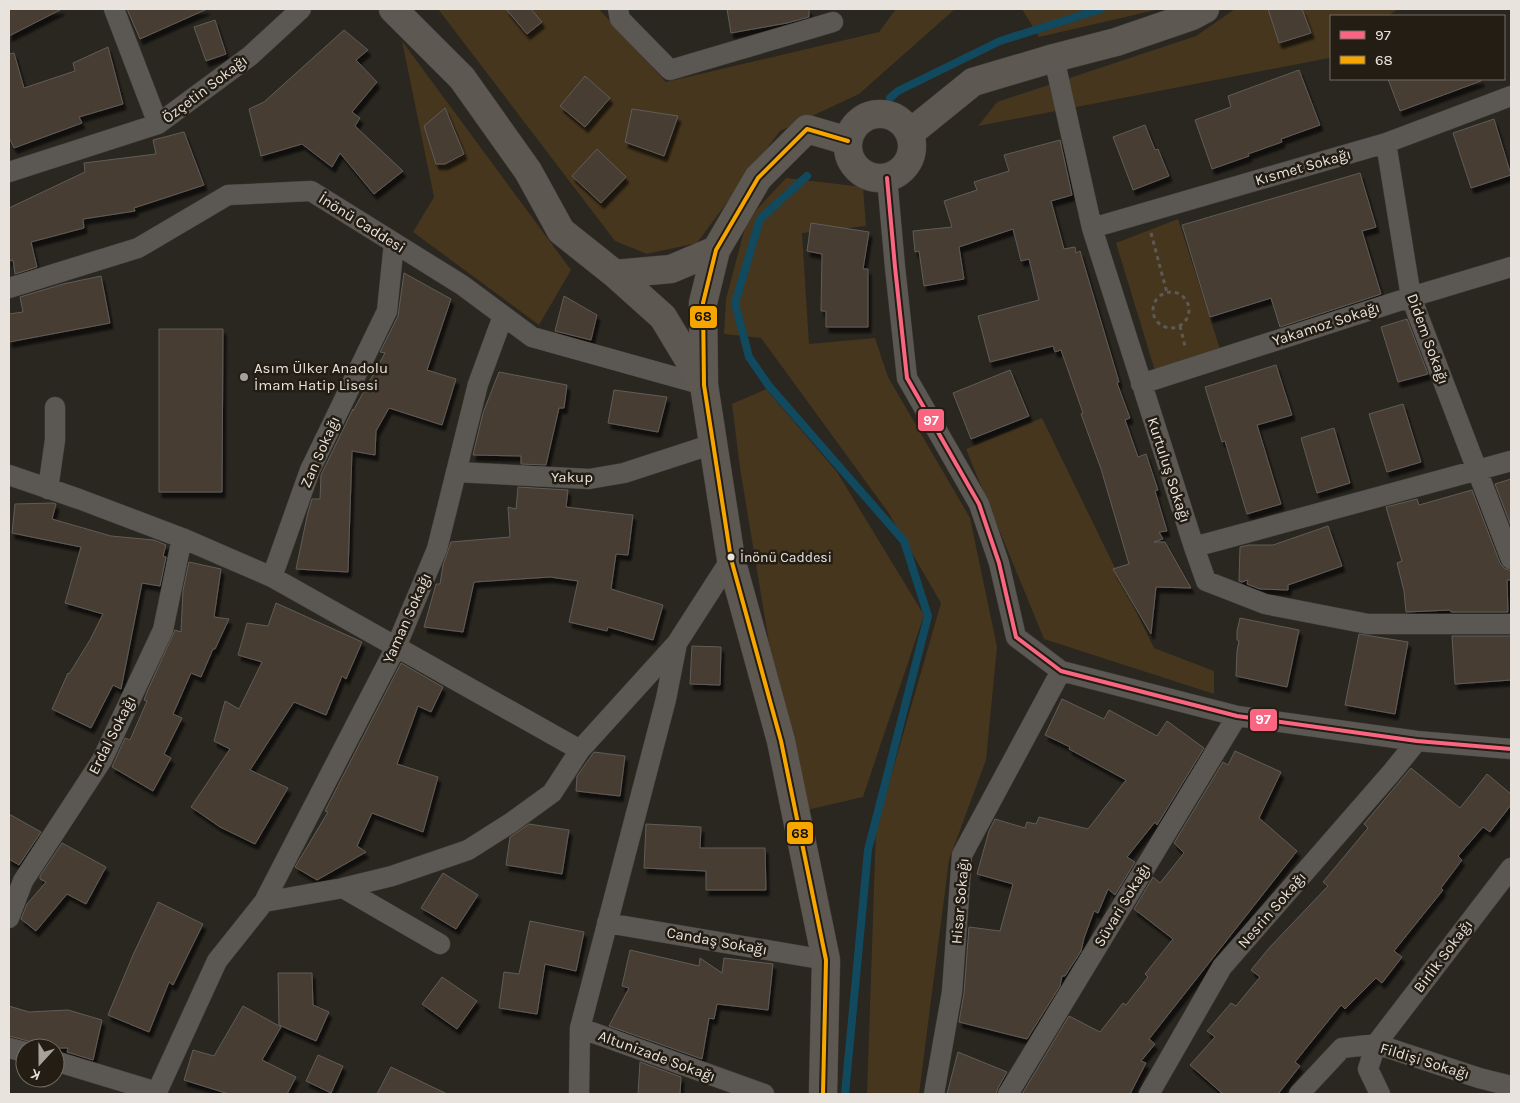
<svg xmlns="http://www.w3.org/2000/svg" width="1520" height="1103" viewBox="0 0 1520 1103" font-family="Karla,sans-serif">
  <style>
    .green { fill: #46361d }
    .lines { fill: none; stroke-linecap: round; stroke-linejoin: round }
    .stream { stroke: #11495e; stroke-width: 8 }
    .building { fill: #463d33; stroke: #605c58; filter: url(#shadow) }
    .street-casing { stroke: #45413d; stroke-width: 21 }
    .secondary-casing { stroke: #45413d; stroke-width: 29 }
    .path { stroke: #5c5a56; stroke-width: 3; stroke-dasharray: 4 4; stroke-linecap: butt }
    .street { stroke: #5b5854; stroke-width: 20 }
    .secondary { stroke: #5d5952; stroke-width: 28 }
    .bus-1-casing { stroke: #231d14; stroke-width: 8 }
    .bus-2-casing { stroke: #231d14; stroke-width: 8 }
    .bus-1 { stroke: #fa6682; stroke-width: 4 }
    .bus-2 { stroke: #f7a600; stroke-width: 4 }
    .poi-dot { fill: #a6a19b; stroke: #231d14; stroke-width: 2 }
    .bus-dot { fill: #e8e3dd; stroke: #231d14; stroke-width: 2 }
    .labels { text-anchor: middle; stroke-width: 5; stroke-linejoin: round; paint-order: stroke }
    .bus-label { font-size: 14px; fill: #e8e3dd; stroke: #231d14; text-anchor: start }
    .street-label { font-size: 15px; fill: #e8e3dd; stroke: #231d14 }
    .poi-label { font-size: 15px; fill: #e8e3dd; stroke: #231d14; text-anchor: start }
    .line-badge { stroke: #231d14; stroke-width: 2 }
    .badge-label { font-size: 14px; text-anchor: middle; font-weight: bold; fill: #fff }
    .pale-badge-label { font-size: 14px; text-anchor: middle; font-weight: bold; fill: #111 }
  </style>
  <defs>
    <filter id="shadow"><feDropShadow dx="3" dy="5.5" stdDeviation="1" flood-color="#0009"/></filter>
  </defs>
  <rect width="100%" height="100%" fill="#2a2620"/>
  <path class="green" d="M438 9H599L666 82 879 32 896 9H955L859 94 780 131 697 243 647 254 615 241Z
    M1022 9H1160L1039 37Z
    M1235 9H1398L1388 16H1331V56L1329 58 978 126 997 102 1196 36Z
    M402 41 571 270 539 325 413 232 434 197Z
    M786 178 863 187 866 226 802 233 809 344 875 338 888 377 970 518 997 647 986 760 949 860 919 1094H867L876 828 941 603 888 512 761 338 724 334 726 299 747 220Z
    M1178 219 1221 352 1155 371 1116 243Z
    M766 389 837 472 924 615 863 797 807 810 777 691 740 468 732 404Z
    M1042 418 1154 648 1214 671V694L1044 639 966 449Z"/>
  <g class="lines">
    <path class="stream" d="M890 98 898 91 1000 41 1101 9
      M807 176 760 219 735 303 749 357 769 386 904 541 928 616 868 850 845 1094"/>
  </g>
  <path class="building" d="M9 9H62L9 36Z
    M127 9H207L140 39Z
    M506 9H531L542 22 527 34Z
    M727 9H809V17L787 23 731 33Z
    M1268 9H1302L1311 33 1279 43Z
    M215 20 226 54 206 61 194 27Z
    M344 30 368 50 356 60 377 82 352 112 360 118 355 126 403 171 374 194 340 153 332 167 302 144 261 156 249 109 264 102Z
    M108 47 123 104 79 117 82 123 14 148 9 137V54L14 53 24 88 75 71 73 63Z
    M1299 70 1320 125 1281 139 1282 142 1248 154 1249 156 1212 169 1195 120 1231 107 1228 96Z
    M585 76 610 98 585 127 560 106Z
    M1388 79H1481V81L1400 111Z
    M445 108 464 154 445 164H436L424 126Z
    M632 109 678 116 664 156 625 142Z
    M1494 119 1511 175 1471 188 1453 133Z
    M1145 125 1155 150 1158 149 1169 176 1133 190 1113 137Z
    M184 132 204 185 134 208 135 211 83 219 84 228 31 242 37 267 15 274 13 260 9 261V208L85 172 84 163 156 154 153 140Z
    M1060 140 1072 195 1051 201 1064 249 1075 247 1076 253 1080 251 1119 382 1117 383 1130 418 1125 420 1138 457 1146 454 1158 490 1155 491 1167 531 1159 532 1163 539 1154 542H1165L1191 588 1156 587 1151 634 1113 569 1129 564 1101 469 1081 414 1083 413 1061 350 1055 352 1053 346 990 362 978 316 1039 300 1029 259 1021 261 1013 229 959 247 964 279 924 286 919 251 915 252 913 231 952 227 944 201 977 190 974 182 1009 171 1004 155Z
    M597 149 626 177 601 203 572 176Z
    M1360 173 1376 227 1362 231 1381 294 1280 327 1271 298 1210 317 1182 225Z
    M811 223 869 232 863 269H868V327H826V311H821L822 254 807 251Z
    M404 273 451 299 427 370 456 379 442 425 389 408 376 431 375 455 352 451 348 572 296 569 308 512 312 499H320L321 475 353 409V411L385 353 380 352 398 316Z
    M101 276 110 323 9 342V314L23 312 20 297 63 284Z
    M564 296 597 315 591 340 555 331Z
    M1407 319 1428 374 1398 382 1381 327Z
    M159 329H223L222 492H159Z
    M1276 365 1292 415 1257 425 1281 504 1247 514 1225 441 1222 442 1205 387Z
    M1010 370 1029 416 971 439 953 393Z
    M499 372 567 385 564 408H559L546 465 521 464V456L473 455 483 413Z
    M614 390 667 397 658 432 608 423Z
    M1403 404 1421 462 1387 472 1369 414Z
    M1334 428 1350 483 1317 493 1301 438Z
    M1511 479V526L1495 484Z
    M518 487 568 490 566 507 633 515 628 555 616 554 611 589 663 605 653 640 608 627 607 631 569 622 578 581 550 577 474 582 463 632 424 627 436 584H440L443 565 451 542 510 537 508 507 516 509Z
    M1472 490 1500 563 1504 568 1511 571V580H1507L1508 612H1451L1450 610 1406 612 1404 591 1397 563 1402 561 1386 507 1417 499 1419 505Z
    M53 503 56 504 52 519 111 536 154 540 166 545 163 556 166 557 160 586 142 583 121 689 113 685 91 728 52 709 68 673 69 674 90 640 103 614 65 603 81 547 12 533 15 504Z
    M1328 526 1342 566 1288 585V590L1260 589 1247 584 1248 580 1242 582 1239 581 1240 547 1249 545H1273Z
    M189 562 221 569 214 617 229 619 215 649H213L201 677 191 673 173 714 182 718 164 754 171 758 153 791 112 767 125 738 130 740 147 701 144 700 147 692 175 630 181 632 183 590Z
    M276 603 362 642 346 679 342 676 326 715 294 702 250 770 288 788 255 844 220 827 191 807 230 749 214 741 225 701 239 709 262 662 238 655 247 623 268 626Z
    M1240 618 1299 630 1287 687 1236 676 1237 651 1239 641 1237 640V631Z
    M1359 634 1408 642 1395 714 1345 705Z
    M1452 636H1511V680L1455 684Z
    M692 646 721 647 720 685 690 684Z
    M401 663 443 687 431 712 418 706 397 764 438 777 423 832 372 813 357 846 366 852 317 880 295 867 328 812 325 811Z
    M1062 699 1104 719 1109 710 1157 736 1167 721 1204 748 1157 825 1155 822 1127 857 1135 862 1115 895 1108 889 1098 913 1094 911 1084 938 1081 951 1065 976H1062L1060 986 1027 1039 959 1022 964 993 969 927 1000 931 1013 884 977 874 989 831 995 819 1025 828 1027 822 1036 824 1039 817 1088 829 1126 780 1069 749 1070 747 1045 735Z
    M1235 751 1281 772 1259 818 1297 851 1149 1039 1155 1044 1141 1061 1146 1063 1130 1094H1022L1069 1016 1100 1032 1123 1003 1126 1005 1148 977 1145 974 1173 939 1134 909 1153 877 1160 883 1184 853 1174 843 1223 762 1228 765Z
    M594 752 625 756 620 796 576 791 577 776Z
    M1411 768 1460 808 1487 774 1511 794V805L1490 832 1483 827 1458 856 1462 860 1441 888 1443 890 1394 951 1402 957 1382 983 1376 978 1345 1009 1341 1005 1295 1062 1300 1066 1278 1094H1223L1190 1065 1215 1037 1207 1031 1231 1003 1236 1006 1260 977 1251 970 1270 947 1328 886 1323 882 1368 828 1364 824Z
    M9 814 41 832 19 865 9 859Z
    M529 824 569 830 562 874 506 865 510 837Z
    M646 824 701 827 700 848H765L766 890H706V871L644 868Z
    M62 843 106 867 86 904 67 894 36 931 21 919 27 904 46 882 40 879V876Z
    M443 873 478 895 456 929 421 908Z
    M158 902 203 924 173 985 169 982 149 1032 108 1015 133 955Z
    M530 921 584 932 576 971 545 964 537 1014 499 1008 504 972 519 974Z
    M630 950 699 966 700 958 722 973 724 958 773 964 768 1010 717 1004 714 1019 709 1018 702 1059 609 1026 629 988 622 986Z
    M278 973H312L313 1005 329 1012 316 1041 279 1025Z
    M442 977 477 1001 457 1029 422 1004Z
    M9 1006 29 1012 68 1010 102 1020 93 1060 67 1052 68 1048H36L33 1043 28 1041 9 1036Z
    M243 1006 281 1027 262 1060 296 1077 287 1094H229L184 1080 193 1050 214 1056Z
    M958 1052 1007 1072 998 1088 996 1094H947Z
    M318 1055 343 1066 331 1093 306 1081Z
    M640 1062 681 1077 680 1094H638Z
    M391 1067 447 1094H377Z"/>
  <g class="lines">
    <g class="street-casing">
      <path id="street" d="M114 9 158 124
        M618 9 620 19 670 70 833 22
        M1054 58 1092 228 1194 547 1206 581 1265 604 1368 624H1511
        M1386 143 1411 297 1511 559
        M9 172 158 124 250 56 301 9
        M887 178 895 267 907 378 979 504 999 563 1016 637 1061 671 1237 716 1417 741 1511 749
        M1092 228 1386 143 1511 96
        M9 288 138 248 228 195 311 191 462 285 532 337 704 385
        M1141 384 1411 297 1511 267
        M456 472 589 479 624 473 713 444
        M9 475 79 499 182 538 272 577 580 750
        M48 489 55 440V407
        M1194 547 1511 461
        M272 577 310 470 387 311 394 243
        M343 888 440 944
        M264 902 396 647 437 549 478 384 503 316
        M9 918 23 881 102 760 163 630 182 538
        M607 923 826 960
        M580 1028 764 1094
        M9 1048 25 1052
        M55 1061 157 1092
        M156 1094 217 961 264 902 343 888 392 876 468 850 512 822 552 793 580 750 677 643
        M579 1094 580 1028 666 699 677 643 731 559
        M934 1094 952 992 962 855 1061 671
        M1008 1094 1237 716
        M1149 1094 1222 967 1392 772 1417 741
        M1299 1094 1342 1048 1376 1044 1479 1078 1511 1086
        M1380 1094 1368 1069 1376 1044 1511 868"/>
    </g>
    <g class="secondary-casing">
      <path id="secondary" d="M393 9 462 78 528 171 561 231 615 274 663 317 704 385
        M848 146a32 32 0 1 1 64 0a32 32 0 1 1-64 0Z
        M910 133 973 82 1054 58 1116 42 1192 16 1205 9
        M615 274 671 269 716 250
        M823 1094 826 960 781 741 731 559 704 385 703 303 716 250 758 178 807 129 848 141"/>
    </g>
    <path class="path" d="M1151 233 1167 293
      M1153 310a18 18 0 1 1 36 0a18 18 0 1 1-36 0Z
      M1180 326 1185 346"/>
    <use href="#street" class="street"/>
    <use href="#secondary" class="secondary"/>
    <g class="bus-1-casing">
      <path id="bus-1" d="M887 178 895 267 907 378 979 504 999 563 1016 637 1061 671 1237 716 1417 741 1511 749"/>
    </g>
    <g class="bus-2-casing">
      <path id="bus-2" d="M823 1094 826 960 781 741 731 559 704 385 703 303 716 250 758 178 807 129 848 141"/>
    </g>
    <use href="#bus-1" class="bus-1"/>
    <use href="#bus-2" class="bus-2"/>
  </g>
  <circle class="poi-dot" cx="244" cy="377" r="5"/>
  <circle class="bus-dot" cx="731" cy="557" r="4.5"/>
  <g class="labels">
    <g class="bus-label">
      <text x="740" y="562">İnönü Caddesi</text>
    </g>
    <g class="street-label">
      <text transform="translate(205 89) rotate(-37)" y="5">Özçetin Sokağı</text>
      <text transform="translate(1303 167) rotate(-16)" y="5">Kısmet Sokağı</text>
      <text transform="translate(362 223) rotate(32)" y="5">İnönü Caddesi</text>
      <text transform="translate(1326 324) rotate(-18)" y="5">Yakamoz Sokağı</text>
      <text transform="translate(1428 339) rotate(70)" y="5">Didem Sokağı</text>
      <text transform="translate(320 452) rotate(-66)" y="5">Zan Sokağı</text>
      <text transform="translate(1169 470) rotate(72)" y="5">Kurtuluş Sokağı</text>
      <text x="572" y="482">Yakup</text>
      <text transform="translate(407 618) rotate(-66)" y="5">Yaman Sokağı</text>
      <text transform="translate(112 735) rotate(-63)" y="5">Erdal Sokağı</text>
      <text transform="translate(960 901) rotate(-85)" y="5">Hisar Sokağı</text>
      <text transform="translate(1122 905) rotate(-59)" y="5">Süvari Sokağı</text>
      <text transform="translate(1272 910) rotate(-49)" y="5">Nesrin Sokağı</text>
      <text transform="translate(717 941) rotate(10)" y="5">Candaş Sokağı</text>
      <text transform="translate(1443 956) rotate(-53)" y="5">Birlik Sokağı</text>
      <text transform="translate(657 1056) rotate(20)" y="5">Altunizade Sokağı</text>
      <text transform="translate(1425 1061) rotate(17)" y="5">Fildişi Sokağı</text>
    </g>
    <g class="poi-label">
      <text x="254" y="373">Asım Ülker Anadolu<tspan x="254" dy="17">İmam Hatip Lisesi</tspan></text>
    </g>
  </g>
  <g class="line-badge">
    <rect x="689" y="305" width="29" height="24" rx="5" fill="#f7a600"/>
    <rect x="917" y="408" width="28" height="24" rx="5" fill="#fa6682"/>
    <rect x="1249" y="708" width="29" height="24" rx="5" fill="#fa6682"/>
    <rect x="786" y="821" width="28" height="24" rx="5" fill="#f7a600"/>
  </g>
  <g class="badge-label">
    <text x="931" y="425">97</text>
    <text x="1263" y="724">97</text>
  </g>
  <g class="pale-badge-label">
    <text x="703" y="321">68</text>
    <text x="800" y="838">68</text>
  </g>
  <rect width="1520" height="1103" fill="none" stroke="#e8e3dd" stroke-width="20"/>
  <rect x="1330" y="15" width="175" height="65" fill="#231d14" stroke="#726c64"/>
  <rect x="1340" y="31" width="25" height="8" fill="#fa6682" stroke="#726c64"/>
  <text x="1375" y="40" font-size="15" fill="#e8e3dd">97</text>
  <rect x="1340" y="56" width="25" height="8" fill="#f7a600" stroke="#726c64"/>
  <text x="1375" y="65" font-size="15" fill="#e8e3dd">68</text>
  <g transform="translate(40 1063) rotate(201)"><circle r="24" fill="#231d14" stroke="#726c64"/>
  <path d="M0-4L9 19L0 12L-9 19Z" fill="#a6a19b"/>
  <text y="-8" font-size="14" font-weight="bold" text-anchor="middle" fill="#e8e3dd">K</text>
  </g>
</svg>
